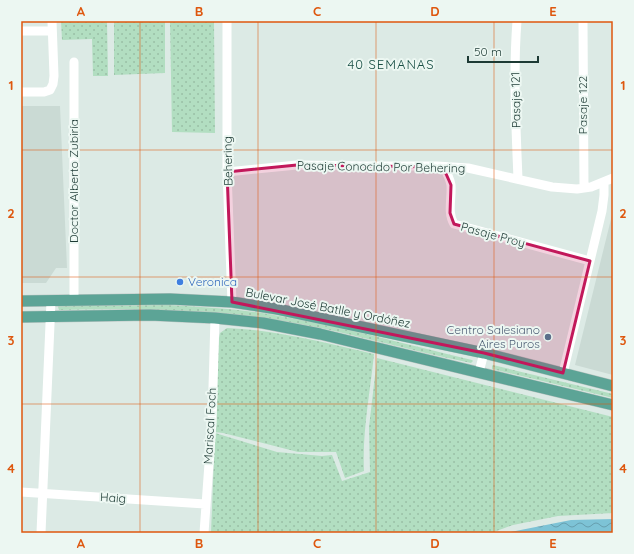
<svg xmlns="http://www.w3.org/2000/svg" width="634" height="554" viewBox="0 0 634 554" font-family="Quicksand,sans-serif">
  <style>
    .built { fill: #cadad4 }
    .grass { fill: url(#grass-dots) }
    .water { fill: url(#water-waves) }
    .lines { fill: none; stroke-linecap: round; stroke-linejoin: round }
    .major-casing { stroke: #bbc4c2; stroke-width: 12 }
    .minor { stroke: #fff; stroke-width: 9 }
    .major { stroke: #5ca496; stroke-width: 11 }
    .marked { fill: #c2185b; fill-opacity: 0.2; stroke: #c2185b; stroke-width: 3; stroke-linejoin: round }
    .grid { fill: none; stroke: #de570e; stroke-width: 1; stroke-opacity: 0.55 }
    .shop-dot { fill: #3f7fe0; stroke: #ecf7f2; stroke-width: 1.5 }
    .service-dot { fill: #5c6f8a; stroke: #ecf7f2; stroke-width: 1.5 }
    .labels { text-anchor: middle; stroke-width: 4; stroke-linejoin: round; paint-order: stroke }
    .street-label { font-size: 12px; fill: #1d3a34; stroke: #ecf7f2 }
    .shop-label { font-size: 12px; fill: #366cbe; stroke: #ecf7f2; text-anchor: start }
    .service-label { font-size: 12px; fill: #4e5e75; stroke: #ecf7f2; text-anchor: end }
    .neighbourhood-label { font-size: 13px; letter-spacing: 1px; fill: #174e44; stroke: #ecf7f2 }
    .neatline { fill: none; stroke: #de570e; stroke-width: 1.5 }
    .grid-label { font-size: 13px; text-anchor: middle; font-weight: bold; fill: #de570e }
  </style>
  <defs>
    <pattern id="grass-dots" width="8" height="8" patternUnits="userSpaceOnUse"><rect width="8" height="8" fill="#b2dec1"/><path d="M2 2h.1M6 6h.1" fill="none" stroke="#99bfa6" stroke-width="1.8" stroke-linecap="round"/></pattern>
    <pattern id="water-waves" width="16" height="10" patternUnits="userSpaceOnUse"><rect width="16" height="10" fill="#7dc3d6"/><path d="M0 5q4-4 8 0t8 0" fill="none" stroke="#669fae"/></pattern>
  </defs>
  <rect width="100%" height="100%" fill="#dceae5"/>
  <path class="built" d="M21 106H60L67 268H56L46 283H21Z
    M613 211V375L575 365Z"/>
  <path class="grass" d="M61 21H107L108 76H93L92 39 62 40Z
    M114 21H165V73L114 75Z
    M170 21H214L215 133 172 132Z
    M168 305C205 307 243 309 280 316 345 327 408 345 472 360L473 361 471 363C406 350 342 330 276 320 204 310 132 308 59 310L58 307 59 306Z
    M227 328C277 330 325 343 374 354 370 394 362 432 364 471L345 478 336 452H298L223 433 214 432 219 338 220 333Z
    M377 358 613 417V513L558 516 513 525 491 533H211L215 433 277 452 322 456 332 455 342 481 370 472 369 427Z
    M493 365 613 394V398L492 369V366Z"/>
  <path class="water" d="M613 519V533H505L571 520Z"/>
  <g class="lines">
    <g class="major-casing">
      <path id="major" d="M21 301 170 299 232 302 277 309 484 353 613 386
        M21 317 150 315 215 318 263 323 320 334 613 405"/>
    </g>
    <path class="minor" d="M227 21V172L232 302
      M517 21C513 72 516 128 518 179
      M583 21 584 188
      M21 31H52
      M74 62V300
      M21 92H44L50 90 53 84 54 76 52 21
      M443 167C447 173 450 179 451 185 452 198 447 213 454 224L590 261
      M227 172 297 165 364 166H437L468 168 552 187 577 189 591 187 613 178
      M479 372 484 353
      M563 373 602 211 604 195V183
      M21 492 205 504
      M41 533 51 301
      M204 533 212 422 215 318"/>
    <use href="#major" class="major"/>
  </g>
  <path class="marked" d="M297 165 443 167 451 185 450 213 454 224 590 261 563 373 484 353 232 302 227 172Z"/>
  <path class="grid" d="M140 21V533M258 21V533M376 21V533M494 21V533M21 150H613M21 277H613M21 404H613"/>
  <circle class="shop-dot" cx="180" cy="282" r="4"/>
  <circle class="service-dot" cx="548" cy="337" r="4"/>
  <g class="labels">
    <g class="street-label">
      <text transform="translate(516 100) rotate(-91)" y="4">Pasaje 121</text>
      <text transform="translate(583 105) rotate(-90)" y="4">Pasaje 122</text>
      <text transform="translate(228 161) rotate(-91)" y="4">Behering</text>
      <text transform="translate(381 167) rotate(1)" y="4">Pasaje Conocido Por Behering</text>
      <text transform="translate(74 181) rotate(-90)" y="4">Doctor Alberto Zubiría</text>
      <text transform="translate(493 235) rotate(15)" y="4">Pasaje Proy</text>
      <text transform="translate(328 308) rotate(11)" y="4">Bulevar José Batlle y Ordóñez</text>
      <text transform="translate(210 426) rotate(-87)" y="4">Mariscal Foch</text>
      <text transform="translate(113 498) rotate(4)" y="4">Haig</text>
    </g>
    <g class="shop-label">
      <text x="188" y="286">Veronica</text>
    </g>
    <g class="service-label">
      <text x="540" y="334">Centro Salesiano<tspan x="540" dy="14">Aires Puros</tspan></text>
    </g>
    <g class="neighbourhood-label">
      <text x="391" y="69">40 SEMANAS</text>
    </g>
  </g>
  <rect width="634" height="554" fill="none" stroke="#ecf7f2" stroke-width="44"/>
  <path d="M468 56v6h70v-6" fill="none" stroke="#1d3a34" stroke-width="2"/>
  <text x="474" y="56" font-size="12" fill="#1d3a34" stroke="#ecf7f2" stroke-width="3" paint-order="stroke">50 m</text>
  <rect x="22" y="22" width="590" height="510" class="neatline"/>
  <g class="grid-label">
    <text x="81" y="16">A</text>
    <text x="199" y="16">B</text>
    <text x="317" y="16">C</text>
    <text x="435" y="16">D</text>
    <text x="553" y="16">E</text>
    <text x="11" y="90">1</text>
    <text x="623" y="90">1</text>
    <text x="11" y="218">2</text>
    <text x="623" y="218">2</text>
    <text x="11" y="345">3</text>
    <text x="623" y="345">3</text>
    <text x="11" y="473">4</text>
    <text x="623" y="473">4</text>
    <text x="81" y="548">A</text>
    <text x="199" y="548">B</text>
    <text x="317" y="548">C</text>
    <text x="435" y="548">D</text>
    <text x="553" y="548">E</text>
  </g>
</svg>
